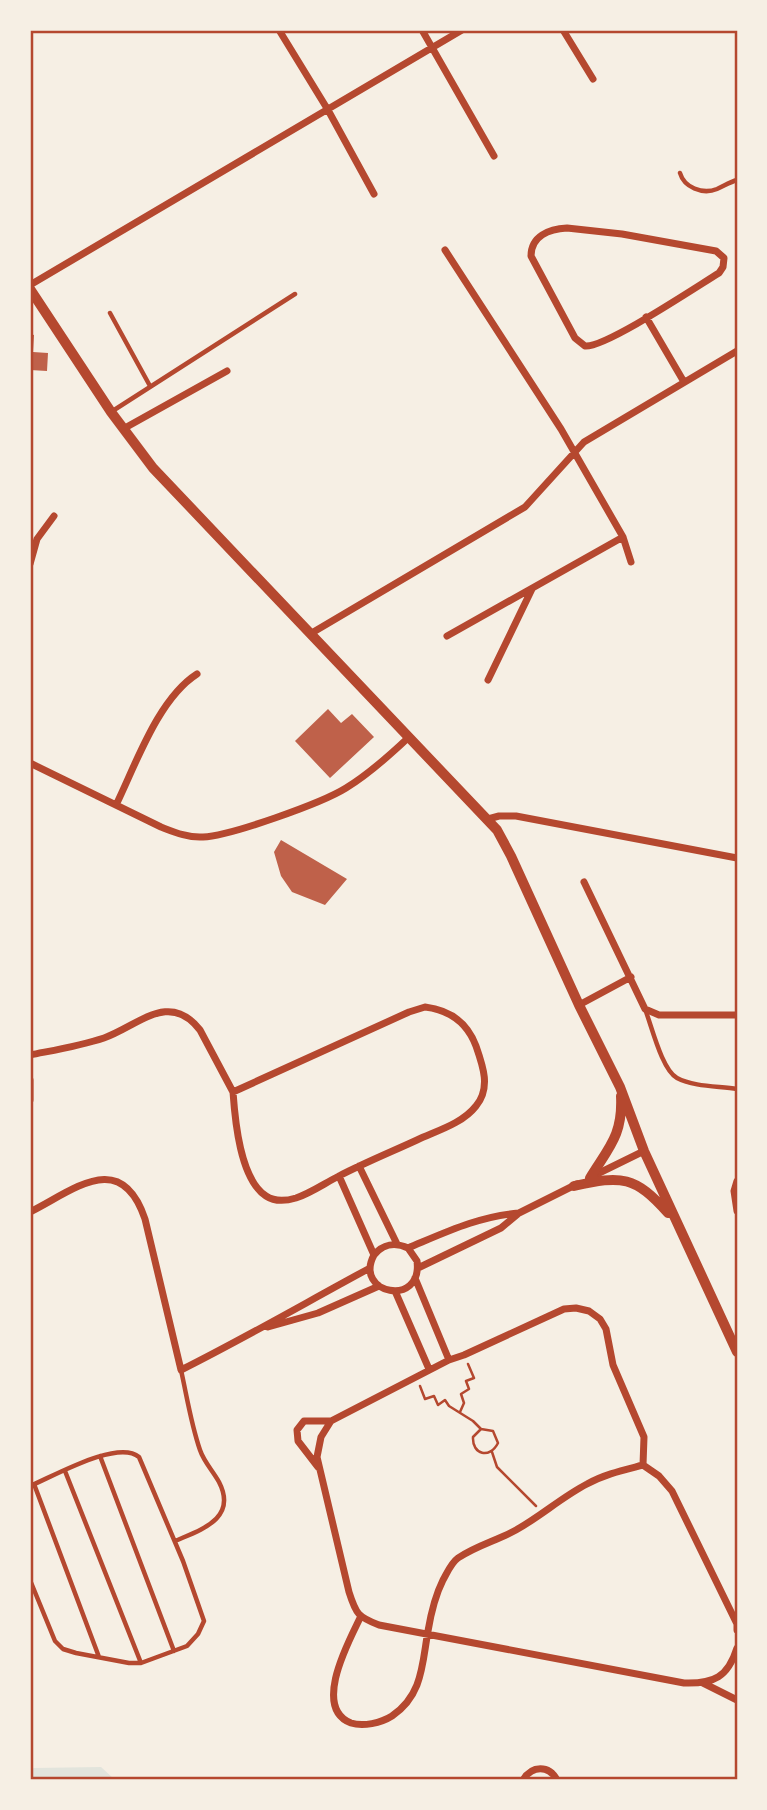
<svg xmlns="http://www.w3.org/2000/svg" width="767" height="1810" viewBox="0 0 767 1810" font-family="'Public Sans',sans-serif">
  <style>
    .green { fill: #e2e4dc }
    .building { fill: #bf614a }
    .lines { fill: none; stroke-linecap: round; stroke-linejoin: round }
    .path { stroke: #b5482f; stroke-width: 2.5 }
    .service { stroke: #b5482f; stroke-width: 4.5 }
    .minor { stroke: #b5482f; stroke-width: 7 }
    .tertiary { stroke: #b5482f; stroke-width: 10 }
    .neatline { fill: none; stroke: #b5482f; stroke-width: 2.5 }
  </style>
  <rect width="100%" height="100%" fill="#f6efe4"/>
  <path class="green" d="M101 1767 115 1780H30V1770L34 1768Z"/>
  <path class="building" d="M30 334 34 335 33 352 48 353 47 371 30 370Z
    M328 709 341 723 352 714 374 737 330 778 295 741Z
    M281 840 347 879 325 905 292 892 281 876 274 852Z"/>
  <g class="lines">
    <path class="path" d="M420 1386 425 1399 434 1396 438 1405 445 1400 449 1406 473 1421 481 1429 493 1431 498 1443C490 1459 472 1455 473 1437L481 1429
      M460 1412 464 1403 461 1394 469 1389 466 1381 474 1378 468 1364
      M492 1452 497 1467 536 1506"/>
    <path class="service" d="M680 173C684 187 702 195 717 189 724 186 730 182 737 180
      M110 313 150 386
      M111 412 295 294
      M645 1009C652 1027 662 1070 677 1078 694 1087 719 1086 737 1089
      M100 1456 174 1651
      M65 1471 141 1663
      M34 1484 99 1657
      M30 1486C54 1476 118 1439 139 1457L183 1561 204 1621 198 1634 187 1646 141 1663H129L76 1653 63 1649 55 1641 30 1580
      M175 1541C200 1530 238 1519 219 1482 213 1471 204 1462 200 1450 191 1424 187 1397 181 1370"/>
    <path class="minor" d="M279 30 328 110 374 194
      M422 30 494 156
      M563 30 593 79
      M567 228 622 234 716 251 724 258 723 267 719 273C696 287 605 348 585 346L575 338 531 256C531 236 549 229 567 228Z
      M445 250 561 429 623 537 631 562
      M30 285 462 30
      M646 317 684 382
      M123 429 227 371
      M30 564 37 539 54 516
      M310 634 525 507 584 442 737 351
      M447 636 623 537
      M488 680 532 589
      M30 763 161 827C174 832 188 838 203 837 230 836 322 803 346 788 369 774 390 755 409 737
      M116 805C136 764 158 699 197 674
      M488 819 499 816H516L737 858
      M584 882 645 1009 659 1015H737
      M579 1005 631 977
      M425 1007C450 1010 467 1022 476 1046 483 1066 491 1088 476 1106 462 1124 436 1131 417 1140 391 1152 364 1163 339 1176 325 1183 311 1193 296 1198 286 1201 275 1202 266 1196 240 1179 235 1120 233 1092L409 1012Z
      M30 1055C55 1050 80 1046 104 1038 138 1026 169 990 200 1030L233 1092
      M30 1080V1100
      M359 1166 397 1244
      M339 1176 374 1255C353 1294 423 1308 417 1261L408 1248C395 1242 383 1244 374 1255
      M591 1177 644 1151
      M737 1181 734 1191 737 1211
      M30 1212C74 1190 121 1148 145 1219L181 1370C245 1338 307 1302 370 1268
      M408 1248C444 1233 479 1216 519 1213
      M418 1268 501 1228 519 1213 577 1184
      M415 1278 449 1360
      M395 1291 429 1369
      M268 1327 318 1313 379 1286
      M318 1467 298 1441 297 1430 304 1421H331
      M360 1618C349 1641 312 1708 351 1723 363 1727 381 1723 392 1716 423 1695 422 1664 428 1631 431 1613 435 1596 443 1580 447 1573 451 1563 458 1558 475 1546 498 1540 516 1530 541 1516 562 1497 587 1484 605 1474 624 1470 643 1465
      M737 1630V1624L672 1491 659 1476 643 1465 644 1437 613 1365 606 1329 600 1319 589 1311 576 1308 564 1309 464 1355 449 1360 331 1421 321 1437 317 1457 349 1592C356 1614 358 1617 379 1625L684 1683C714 1684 728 1677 737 1648
      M703 1683 737 1700
      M523 1780C532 1765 549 1765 557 1780"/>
    <path class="tertiary" d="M30 289 111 412 153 468 497 830 511 856 579 1005 620 1087 644 1151 737 1352
      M590 1178C609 1147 623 1135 621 1096
      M574 1186C622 1175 635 1176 668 1213"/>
  </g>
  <rect width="767" height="1810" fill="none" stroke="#f6efe4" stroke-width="63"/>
  <rect x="32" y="32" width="704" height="1746" class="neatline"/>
</svg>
